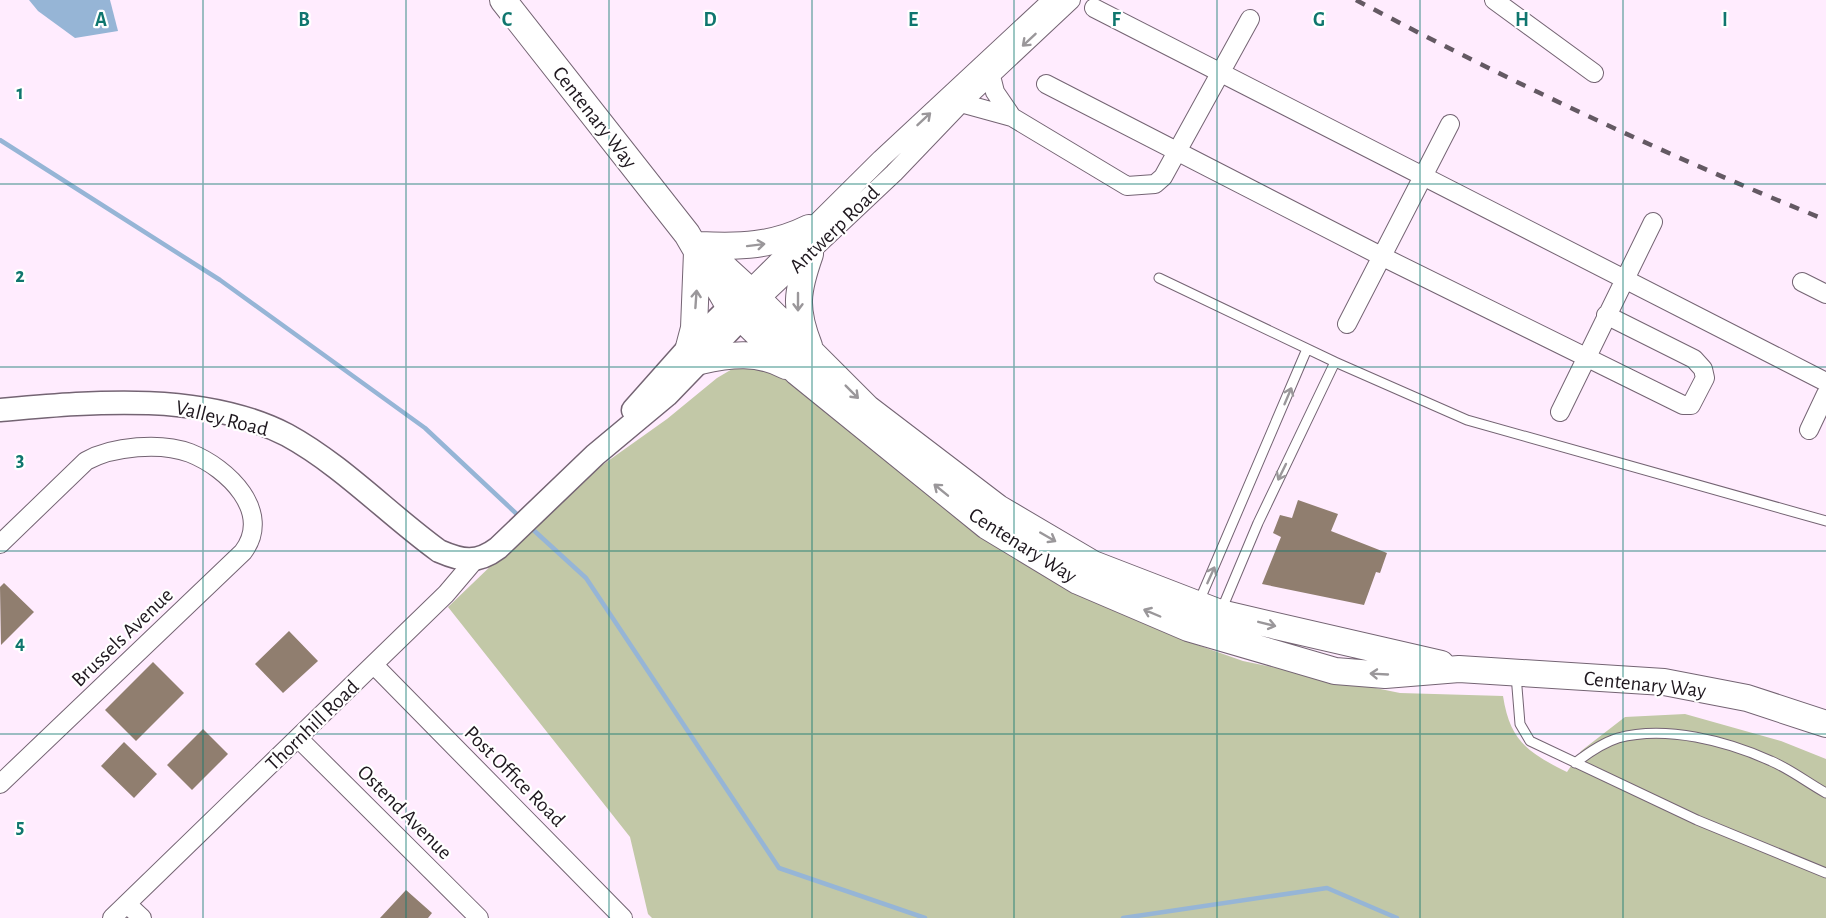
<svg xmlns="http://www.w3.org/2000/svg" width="1826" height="918" viewBox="0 0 1826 918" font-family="'Alegreya Sans',sans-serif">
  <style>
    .green { fill: #c2c8a7 }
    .water { fill: #96b5d6 }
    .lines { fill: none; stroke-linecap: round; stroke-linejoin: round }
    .stream { stroke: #96b5d6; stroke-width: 4.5 }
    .building { fill: #907e6f }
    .service-casing { stroke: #746473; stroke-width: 11 }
    .minor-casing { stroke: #746473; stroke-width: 20 }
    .tertiary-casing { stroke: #746473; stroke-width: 25 }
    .secondary-casing { stroke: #746473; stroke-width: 28 }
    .service { stroke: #fff; stroke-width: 9 }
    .minor { stroke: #fff; stroke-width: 18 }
    .tertiary { stroke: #fff; stroke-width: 22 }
    .secondary { stroke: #fff; stroke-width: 26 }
    .rail { stroke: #645963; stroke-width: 4.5; stroke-dasharray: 10 10; stroke-linecap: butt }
    .oneway { stroke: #9a979a }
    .grid { fill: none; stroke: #0f766e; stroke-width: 1.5; stroke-opacity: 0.55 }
    .labels { text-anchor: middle; stroke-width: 4.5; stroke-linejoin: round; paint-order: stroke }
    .street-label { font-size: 21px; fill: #1e171e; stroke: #fff }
    .grid-label { font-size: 20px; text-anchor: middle; font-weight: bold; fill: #0f766e; stroke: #fff; stroke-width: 4.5; stroke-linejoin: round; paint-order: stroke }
  </style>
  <rect width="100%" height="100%" fill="#ffecfe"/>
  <path class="green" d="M739 365 777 373 891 462 1097 603 1175 637 1243 661 1400 693 1503 696C1510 742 1529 753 1567 772L1581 751 1625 717 1685 714 1781 741 1826 759V918H652L648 914 630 837 448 607 577 483 667 419 717 378Z"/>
  <path class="water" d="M29 0H110L118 31 75 38 38 11Z"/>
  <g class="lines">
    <path class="stream" d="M0 140 220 280 425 428 521 518
      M529 526 586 578 779 868 925 918
      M1123 918 1327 888 1397 918"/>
  </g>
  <path class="building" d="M1298 500 1338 514 1331 531 1387 553 1380 573 1376 572 1364 605 1262 584 1281 537 1273 533 1280 515 1292 518Z
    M4 583 34 612 1 645 0 587Z
    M289 631 318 661 283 693 255 664Z
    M153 662 184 693 136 741 105 710Z
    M203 729 228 754 192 790 167 765Z
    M124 742 157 774 134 798 101 766Z
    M406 890 432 913 428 918H380Z"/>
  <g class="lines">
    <g class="service-casing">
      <path id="service" d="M1159 278 1335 362 1467 420 1826 521
        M1198 604 1307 349
        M1221 611 1258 523 1335 362
        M1516 675 1520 724 1530 741 1697 820 1826 873
        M1575 763C1588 753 1602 743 1618 738 1666 725 1727 741 1771 761 1790 769 1808 783 1826 793"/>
    </g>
    <g class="minor-casing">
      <path id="minor" d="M1494 0 1594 73
        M1094 8 1826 382
        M991 76 995 92 1012 117
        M1046 84 1381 256 1683 405H1691L1705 378 1703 369 1694 359 1606 315
        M961 103 1012 117 1127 186 1155 184 1163 177 1250 19
        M1802 282 1826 294
        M749 290 881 159 1052 0
        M759 300 894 173 961 103 1071 0
        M1347 324 1450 124
        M1560 412 1653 222
        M1809 430 1826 394
        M0 544 86 461C113 446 161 442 190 453 228 468 273 512 243 552L0 784
        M374 665 623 918
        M298 738 479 918
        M127 904 142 918
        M112 918 446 594 474 561"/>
    </g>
    <g class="tertiary-casing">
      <path id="tertiary" d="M0 410C91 402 202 391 287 435 342 465 388 514 439 551 462 561 477 564 498 548L595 455 667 395 754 305
        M633 410 689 347 742 295"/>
    </g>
    <g class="secondary-casing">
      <path id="secondary" d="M503 0 687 234 729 306 797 372 987 526 1078 581 1188 628 1335 671 1385 675 1459 669 1664 682 1747 698 1826 724
        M700 245C740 247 773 246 809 228
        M704 249 749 290 867 408 998 508 1093 564 1220 613 1441 664
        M809 346C794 308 797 291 810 254
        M689 347 694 328 697 252
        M700 361C731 354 758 351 786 366"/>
    </g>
    <use href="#service" class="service"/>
    <use href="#minor" class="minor"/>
    <use href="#tertiary" class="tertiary"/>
    <use href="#secondary" class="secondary"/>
    <path class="rail" d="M1356 0C1509 81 1665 155 1826 220"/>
  </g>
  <defs><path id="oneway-shaft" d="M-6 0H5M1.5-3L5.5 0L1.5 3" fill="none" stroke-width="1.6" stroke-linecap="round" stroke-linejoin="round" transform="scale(1.5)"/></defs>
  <g class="oneway">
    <use href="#oneway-shaft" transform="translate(1029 40) rotate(137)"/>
    <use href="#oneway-shaft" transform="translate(924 119) rotate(-43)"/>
    <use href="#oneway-shaft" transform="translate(756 245) rotate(-7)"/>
    <use href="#oneway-shaft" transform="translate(696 299) rotate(-86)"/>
    <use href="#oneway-shaft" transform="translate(798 302) rotate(90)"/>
    <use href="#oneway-shaft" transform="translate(852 392) rotate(45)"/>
    <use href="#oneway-shaft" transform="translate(1288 396) rotate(-67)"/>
    <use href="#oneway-shaft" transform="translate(1282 472) rotate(116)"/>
    <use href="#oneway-shaft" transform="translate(941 490) rotate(-141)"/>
    <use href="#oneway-shaft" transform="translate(1048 537) rotate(30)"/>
    <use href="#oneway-shaft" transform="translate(1211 575) rotate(-66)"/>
    <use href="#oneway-shaft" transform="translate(1152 613) rotate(-157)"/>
    <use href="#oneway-shaft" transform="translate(1267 624) rotate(14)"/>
    <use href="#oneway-shaft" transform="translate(1379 674) rotate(-177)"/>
  </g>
  <path class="grid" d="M203 0V918M406 0V918M609 0V918M812 0V918M1014 0V918M1217 0V918M1420 0V918M1623 0V918M0 184H1826M0 367H1826M0 551H1826M0 734H1826"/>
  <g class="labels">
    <g class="street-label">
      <text transform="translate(595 117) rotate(52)" y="7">Centenary Way</text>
      <text transform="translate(834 229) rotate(-44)" y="7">Antwerp Road</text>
      <text transform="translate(222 418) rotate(14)" y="7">Valley Road</text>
      <text transform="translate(1023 545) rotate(32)" y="7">Centenary Way</text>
      <text transform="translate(122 637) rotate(-44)" y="7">Brussels Avenue</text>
      <text transform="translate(1645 684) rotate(6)" y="7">Centenary Way</text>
      <text transform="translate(312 725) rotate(-44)" y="7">Thornhill Road</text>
      <text transform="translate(515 776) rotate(45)" y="7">Post Office Road</text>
      <text transform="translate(405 812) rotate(45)" y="7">Ostend Avenue</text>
    </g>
  </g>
  <g class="grid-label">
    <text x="101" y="26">A</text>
    <text x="304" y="26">B</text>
    <text x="507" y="26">C</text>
    <text x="710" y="26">D</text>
    <text x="913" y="26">E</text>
    <text x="1116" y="26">F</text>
    <text x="1319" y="26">G</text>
    <text x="1522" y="26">H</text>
    <text x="1725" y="26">I</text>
    <text x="20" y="99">1</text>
    <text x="20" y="282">2</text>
    <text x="20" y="466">3</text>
    <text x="20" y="649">4</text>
    <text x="20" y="833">5</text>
  </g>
</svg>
